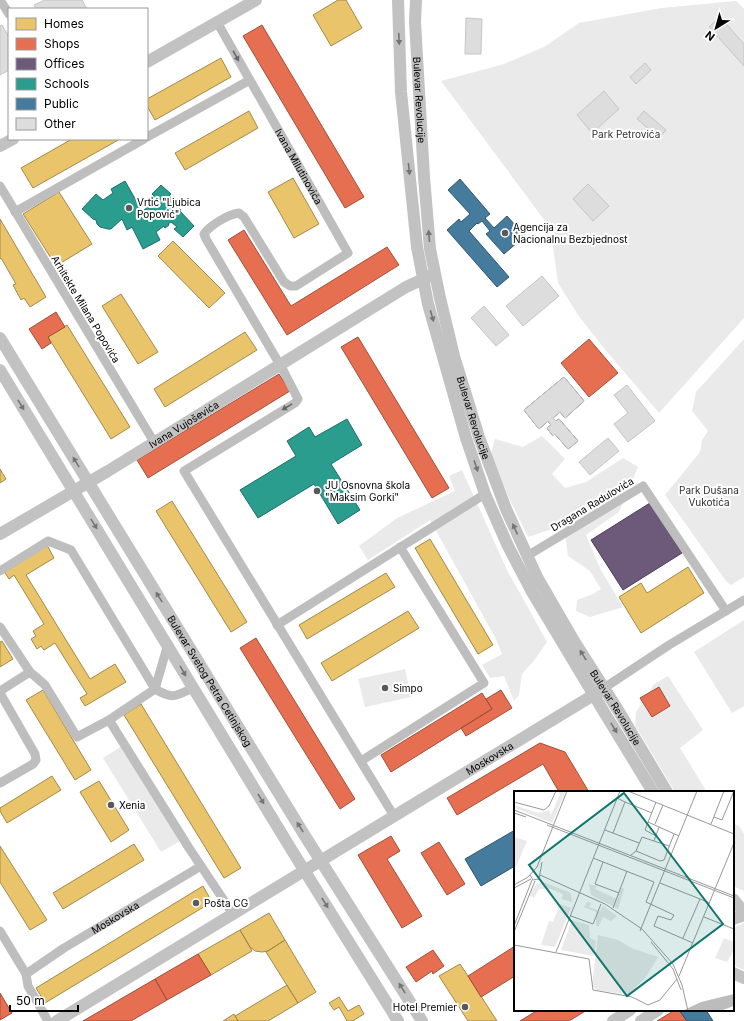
<svg xmlns="http://www.w3.org/2000/svg" width="744" height="1021" viewBox="0 0 744 1021" font-family="Inter,sans-serif">
  <style>
    .green { fill: #eaeaea }
    .homes { fill: #e9c46a; stroke: #a3894a }
    .shops { fill: #e76f51; stroke: #a24e39 }
    .offices { fill: #6d597a; stroke: #4c3e55 }
    .schools { fill: #2a9d8f; stroke: #1d6e64 }
    .public { fill: #457b9d; stroke: #30566e }
    .building { fill: #ddd; stroke: #c5c5c5 }
    .lines { fill: none; stroke-linecap: round; stroke-linejoin: round }
    .street { stroke: #bebebe; stroke-width: 9 }
    .secondary { stroke: #c2c2c2; stroke-width: 12 }
    .oneway { fill: #747474 }
    .oneway2 { fill: #686868 }
    .poi-dot { fill: #595959; stroke: #fff; stroke-width: 1.5 }
    .labels { text-anchor: middle; stroke-width: 4; stroke-linejoin: round; paint-order: stroke }
    .street-label { font-size: 10px; fill: #000; stroke: #fff }
    .park-label { font-size: 10px; fill: #303030; stroke: #fff }
    .poi-label { font-size: 10px; fill: #000; stroke: #fff; text-anchor: start }
    .inset-road { fill: none; stroke: #999; stroke-width: 1 }
    .view { fill: #0f766e; fill-opacity: 0.15; stroke: #0f766e; stroke-width: 2 }
    .inset-edge { fill: none; stroke: #000; stroke-width: 2 }
  </style>
  <rect width="100%" height="100%" fill="#fff"/>
  <path class="green" d="M736 1 744 9V318L659 413 603 347 578 315 558 283 551 233 548 225 441 81 504 64 544 47 579 23 661 8Z
    M744 339V577L731 585 726 581 665 495 700 452 702 440 708 431 692 411 696 392Z
    M542 436 565 459 552 474 565 488 586 482 623 458 638 467 619 512 586 535 601 570 623 607 590 617 576 611 577 600 593 594 601 589 590 571 568 556 564 525 528 537 508 496 491 454 495 439 523 447Z
    M462 470 507 570 547 642 533 662 522 674 519 695 514 701 504 676 490 678 482 665 502 654 496 639 430 520 368 560 359 546 397 518 455 491 449 476Z
    M744 620V706L732 713 694 652Z
    M405 669 411 697 365 707 358 679Z
    M668 676 703 730 680 748 707 792H675L635 725 636 712 654 684Z
    M122 746 180 841 161 852 103 758Z
    M733 823 739 826 744 834V891L733 886Z
    M744 923V970L737 967 733 963V929L737 926Z"/>
  <path class="homes" d="M338 0H346L362 28 331 46 313 15Z
    M221 58 231 77 155 120 147 106V99Z
    M249 111 258 128 185 170 175 153Z
    M72 139H120L33 188 21 168Z
    M293 178 319 224 294 238 268 192Z
    M59 192 92 244 56 266 23 214Z
    M0 219 46 297 30 307 24 298 21 300 13 285 16 284 1 258 0 259Z
    M173 241 225 293 209 308 158 256Z
    M121 294 158 352 138 364 102 306Z
    M67 325 130 427 111 439 48 337Z
    M245 332 257 350 165 407 154 389Z
    M0 469 6 479 0 483Z
    M172 501 247 622 231 632 156 511Z
    M430 539 493 645 478 654 415 548Z
    M47 545 54 558 26 575 90 679 115 664 126 682 85 706 80 698 87 694 55 643 44 650 41 646 37 649 31 639 36 636 33 631 44 624 14 575 9 579 4 571Z
    M688 567 704 593 641 633 619 597 641 583 647 593Z
    M386 573 395 587 307 639 299 625Z
    M408 611 419 628 332 681 321 663Z
    M2 641 13 659 0 667V642Z
    M43 690 91 770 75 780 26 700Z
    M141 704 241 868 224 878 124 715Z
    M52 776 61 790 7 823 0 811V808Z
    M99 781 129 830 111 842 80 792Z
    M134 844 144 860 63 909 53 893Z
    M0 846 47 920 30 930 0 882Z
    M203 886 212 902 45 1003 36 988Z
    M269 913 285 940 268 951 262 952 255 951 250 947 240 930Z
    M240 930 252 951 211 975 198 954Z
    M285 940 316 992 298 1003 266 952Z
    M460 964 468 976 497 1021H468L439 976Z
    M287 985 298 1003 268 1021H238L235 1016Z
    M339 997 348 1011 359 1005 364 1014 354 1020V1021H347L339 1007 334 1010 329 1003Z
    M234 1014 238 1021H223Z"/>
  <path class="shops" d="M262 25 364 197 345 208 243 36Z
    M244 230 291 306 387 247 399 265 287 335 228 240Z
    M56 312 65 327 48 337 51 343 42 349 29 329Z
    M358 337 449 488 432 498 341 347Z
    M589 339 618 373 589 397 561 363Z
    M279 374 290 391 148 478 137 460Z
    M256 638 355 799 340 809 240 648Z
    M659 687 670 706 652 717 640 698Z
    M501 690 512 708 466 736 461 728 492 709 486 699Z
    M482 693 492 709 391 772 381 755Z
    M540 743 565 752 589 792H559L543 764 457 815 447 798Z
    M391 836 400 851 387 859 422 916 402 928 358 855Z
    M439 842 465 884 447 895 421 853Z
    M515 946V976L481 997 468 976Z
    M433 950 444 966 433 974 432 971 416 982 406 967Z
    M198 954 211 975 167 1000 155 979Z
    M155 979 167 1000 131 1021H83Z
    M0 993 12 1013 0 1020Z
    M538 1010H587L569 1021H520Z
    M675 1010H679L687 1021H657Z"/>
  <path class="offices" d="M564 377 584 401 565 418 560 412 553 418 556 421 559 419 578 441 568 449 555 434 553 436 547 428 551 425 548 421 539 429 524 410Z
    M650 503 682 553 623 590 591 540Z"/>
  <path class="schools" d="M125 181 142 211 147 208 145 205 151 202 149 199 154 196 152 194 161 185 171 194 169 196 175 201 174 203 181 210 180 211 194 226 183 237 174 229 177 227 171 222 168 224 169 225 165 228 164 226 156 232 160 240 143 249 132 227 127 230 122 219 111 229H108L100 227 97 224 96 220 93 219 82 209 96 194 103 200 113 193 111 189Z
    M347 419 362 445 331 464 360 510 338 524 314 484 258 518 240 490 296 456 287 441 309 427 315 437Z"/>
  <path class="public" d="M460 179 490 214 485 218 494 228 507 216 525 236 504 254 486 234 490 231 482 221 478 224 477 223 469 231 509 277 497 287 447 230 459 219 461 222 470 214 448 190Z
    M515 830V866L481 886 465 859Z
    M679 1010H706L713 1021H687Z"/>
  <path class="building" d="M45 0H82L87 9H36L34 5Z
    M720 17 744 44V66L709 27Z
    M466 18 482 19 481 54H465Z
    M2 25 9 37V70L0 75V26Z
    M645 63 651 70 636 84 630 77Z
    M604 91 619 109 592 133 577 115Z
    M644 111 666 130 659 138 637 119Z
    M588 184 609 206 593 221 573 199Z
    M542 276 559 296 523 326 506 306Z
    M484 306 509 335 496 346 471 318Z
    M564 377 584 401 565 418 560 412 553 418 556 421 559 419 578 441 568 449 555 434 553 436 547 428 551 425 548 421 539 429 524 410Z
    M627 385 655 421 628 442 614 424 628 413 614 395Z
    M608 438 619 451 590 475 579 462Z"/>
  <g class="lines">
    <g class="street">
      <path d="M0 0 9 14"/>
      <path id="s1" d="M217 22 348 253 296 286H290L284 282 244 217 239 213C229 214 210 225 204 234L206 239 283 370 298 399 295 403 184 471 394 816"/>
      <path d="M147 137 250 80"/>
      <path d="M0 186 154 442"/>
      <path d="M15 212 144 139"/>
      <path d="M527 556 643 486 726 611"/>
      <path d="M0 571 48 541 71 550 155 689C174 700 175 696 193 688"/>
      <path d="M277 625 485 494"/>
      <path d="M0 627 30 672 45 685 77 737 109 720 155 689"/>
      <path d="M604 688 669 645 744 600"/>
      <path d="M155 689 168 644"/>
      <path d="M0 691 30 672"/>
      <path d="M0 693 35 754 36 760 33 764 0 783"/>
      <path d="M109 720 189 848 233 914"/>
      <path d="M361 761 484 683 400 547"/>
      <path d="M0 931 26 974"/>
      <path id="s2" d="M48 1021 28 986 26 974 64 948 201 866"/>
    </g>
    <g class="secondary">
      <path d="M398 0 401 92 417 247 428 304 466 438 485 494 508 546 532 592 604 712 653 792"/>
      <path id="s3" d="M416 0 415 22 424 177 430 249 440 298 454 356 479 437 506 509 537 577 574 641 618 710 667 792"/>
      <path d="M147 62 256 0"/>
      <path d="M0 146 13 139"/>
      <path id="s4" d="M0 338 305 836 422 1021"/>
      <path d="M0 370 291 849 398 1021"/>
      <path id="s5" d="M0 534 108 471 406 287 430 276"/>
      <path d="M733 899 744 912"/>
      <path d="M733 919 744 915"/>
      <path d="M733 973 744 978"/>
      <path id="s6" d="M57 1021 600 691"/>
      <path d="M613 1021 630 1010"/>
      <path d="M641 1021 658 1010"/>
    </g>
  </g>
  <defs><path id="oneway-solid" d="M-6-.8H1V-3.2L6.5 0L1 3.2V.8H-6Z"/></defs>
  <g class="oneway">
    <use href="#oneway-solid" transform="translate(399 39) rotate(88)"/>
    <use href="#oneway-solid" transform="translate(409 169) rotate(84)"/>
    <use href="#oneway-solid" transform="translate(429 236) rotate(-95)"/>
    <use href="#oneway-solid" transform="translate(432 316) rotate(74)"/>
    <use href="#oneway-solid" transform="translate(21 405) rotate(59)"/>
    <use href="#oneway-solid" transform="translate(76 462) rotate(-121)"/>
    <use href="#oneway-solid" transform="translate(476 466) rotate(71)"/>
    <use href="#oneway-solid" transform="translate(94 524) rotate(58)"/>
    <use href="#oneway-solid" transform="translate(515 529) rotate(-114)"/>
    <use href="#oneway-solid" transform="translate(159 597) rotate(-122)"/>
    <use href="#oneway-solid" transform="translate(583 655) rotate(-122)"/>
    <use href="#oneway-solid" transform="translate(183 671) rotate(60)"/>
    <use href="#oneway-solid" transform="translate(614 728) rotate(58)"/>
    <use href="#oneway-solid" transform="translate(261 799) rotate(59)"/>
    <use href="#oneway-solid" transform="translate(300 827) rotate(-122)"/>
    <use href="#oneway-solid" transform="translate(325 903) rotate(58)"/>
    <use href="#oneway-solid" transform="translate(402 988) rotate(-122)"/>
  </g>
  <g class="oneway2">
    <use href="#oneway-solid" transform="translate(236 56) rotate(61)"/>
    <use href="#oneway-solid" transform="translate(287 407) rotate(149)"/>
  </g>
  <g class="poi-dot">
    <circle cx="129" cy="208" r="4"/>
    <circle cx="505" cy="233" r="4"/>
    <circle cx="317" cy="491" r="4"/>
    <circle cx="385" cy="688" r="4"/>
    <circle cx="111" cy="805" r="4"/>
    <circle cx="196" cy="903" r="4"/>
    <circle cx="465" cy="1007" r="4"/>
  </g>
  <g class="labels">
    <g class="street-label">
      <text dy="4" stroke="none"><textPath href="#s3" startOffset="100">Bulevar Revolucije</textPath></text>
      <text dy="4" stroke="none"><textPath href="#s1" startOffset="166">Ivana Milutinovića</textPath></text>
      <text transform="translate(86 309) rotate(59)" y="4">Arhitekte Milana Popovića</text>
      <text dy="4" stroke="none"><textPath href="#s3" startOffset="424">Bulevar Revolucije</textPath></text>
      <text dy="4" stroke="none"><textPath href="#s5" startOffset="214">Ivana Vujoševića</textPath></text>
      <text transform="translate(592 504) rotate(-31)" y="4">Dragana Radulovića</text>
      <text dy="4" stroke="none"><textPath href="#s4" startOffset="402">Bulevar Svetog Petra Cetinjskog</textPath></text>
      <text dy="4" stroke="none"><textPath href="#s3" startOffset="748">Bulevar Revolucije</textPath></text>
      <text dy="4" stroke="none"><textPath href="#s6" startOffset="506">Moskovska</textPath></text>
      <text dy="4" stroke="none"><textPath href="#s2" startOffset="158">Moskovska</textPath></text>
    </g>
    <g class="park-label">
      <text x="626" y="138">Park Petrovića</text>
      <text x="709" y="494">Park Dušana<tspan x="709" dy="12">Vukotića</tspan></text>
    </g>
    <g class="poi-label">
      <text x="137" y="206">Vrtić "Ljubica<tspan x="137" dy="12">Popović"</tspan></text>
      <text x="513" y="231">Agencija za<tspan x="513" dy="12">Nacionalnu Bezbjednost</tspan></text>
      <text x="325" y="489">JU Osnovna škola<tspan x="325" dy="12">"Maksim Gorki"</tspan></text>
      <text x="393" y="692">Simpo</text>
      <text x="119" y="809">Xenia</text>
      <text x="204" y="907">Pošta CG</text>
      <text x="457" y="1011" text-anchor="end">Hotel Premier</text>
    </g>
  </g>
  <g transform="translate(514 791)">
    <rect width="220" height="220" fill="#fff"/>
    <path d="M43 0H52L38 32 1 17 2 15 25 22 35 19 37 24 46 3ZM0 46 13 50 2 76 0 75ZM29 91 57 102 58 111 48 108 49 103 37 98H25L20 107 15 104 22 93ZM75 93 83 95 81 98 103 108 107 97 110 98 104 118 77 104ZM73 111 77 112 75 116 86 120 89 115 103 125 97 130 89 126 85 135H82V121L70 116ZM46 113 57 117 41 156 27 154 35 130 39 131ZM58 129 75 134 76 147 82 150 80 165 47 159ZM84 144 104 149 117 157 144 166 132 186 114 204 83 199 78 195ZM210 147 220 151V159L213 171 201 167Z" fill="#eaeaea"/>
    <path d="M220 203V215L206 220H168L187 211Z" fill="#bcbcbc"/>
    <path class="inset-road" d="M114 0 220 43M0 11 30 19 35 15 42 0M111 11 138 22M142 11 131 39 142 45M0 19 220 105M0 22 12 26M200 26 208 29 220 0M134 31 165 45M141 33 149 14M197 33 210 0M33 34 220 107M91 39 125 52M99 42 111 11 103 7M140 50 145 36M122 60 146 70 150 69 160 43M117 64 122 60 128 46 155 55M79 67 140 91 132 111 160 124 157 129 144 125 140 135 179 152M89 71 81 93 105 102M16 84 19 89 25 88 28 71M26 84 91 113 128 138 159 173 168 194 174 220M146 92 196 112M0 94 14 86 23 76 53 0M0 97 17 88M99 117 113 80M57 125 79 133 87 113M190 126 220 138M0 135 18 89M126 140 183 0M0 141 21 90M169 147 186 108M137 151 159 178 167 199M0 154 75 168 79 199 118 206 134 214 146 209 163 188M42 161 106 0M165 185 220 52"/>
    <path class="view" d="M110 2 209 133 113 205 15 74Z"/>
    <rect width="220" height="220" class="inset-edge"/>
  </g>
  <rect x="8" y="8" width="140" height="132" fill="#ffffff" stroke="#999999"/>
  <rect x="16" y="18" width="20" height="12" fill="#e9c46a" stroke="#999999"/>
  <text x="44" y="28" font-size="12" fill="#000000">Homes</text>
  <rect x="16" y="38" width="20" height="12" fill="#e76f51" stroke="#999999"/>
  <text x="44" y="48" font-size="12" fill="#000000">Shops</text>
  <rect x="16" y="58" width="20" height="12" fill="#6d597a" stroke="#999999"/>
  <text x="44" y="68" font-size="12" fill="#000000">Offices</text>
  <rect x="16" y="78" width="20" height="12" fill="#2a9d8f" stroke="#999999"/>
  <text x="44" y="88" font-size="12" fill="#000000">Schools</text>
  <rect x="16" y="98" width="20" height="12" fill="#457b9d" stroke="#999999"/>
  <text x="44" y="108" font-size="12" fill="#000000">Public</text>
  <rect x="16" y="118" width="20" height="12" fill="#dddddd" stroke="#999999"/>
  <text x="44" y="128" font-size="12" fill="#000000">Other</text>
  <g transform="translate(716 28) rotate(217)" stroke="#ffffff" stroke-width="3" paint-order="stroke">
  <path d="M0-3L7 15L0 10L-7 15Z" fill="#000000"/>
  <text y="-6" font-size="11" font-weight="bold" text-anchor="middle" fill="#000000">N</text>
  </g>
  <path d="M10 1005v6h68v-6" fill="none" stroke="#000000" stroke-width="2"/>
  <text x="16" y="1005" font-size="12" fill="#000000" stroke="#ffffff" stroke-width="3" paint-order="stroke">50 m</text>
</svg>
